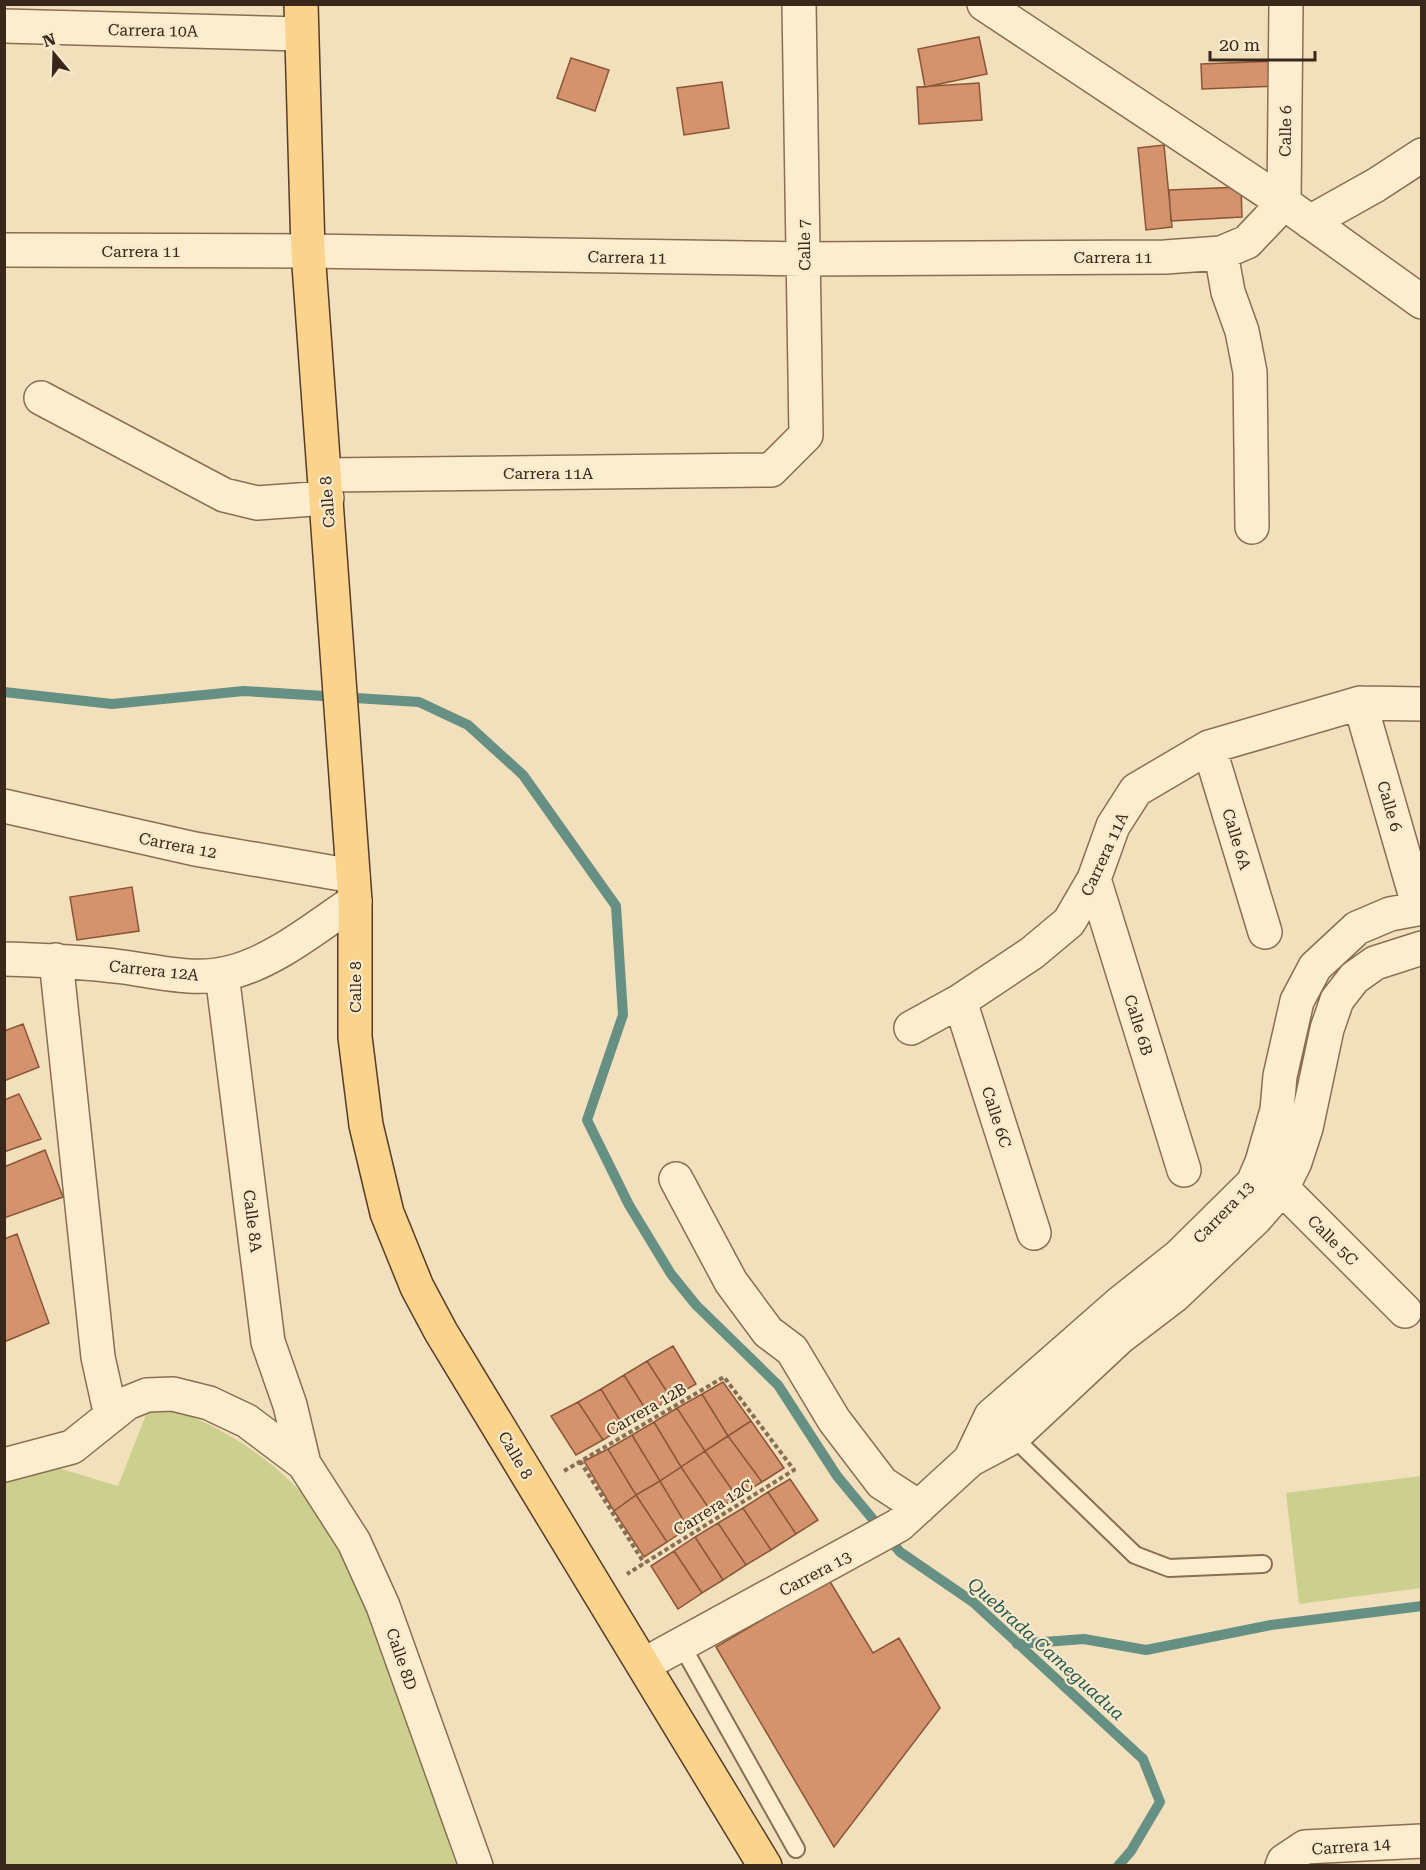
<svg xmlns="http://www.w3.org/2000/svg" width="1426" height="1870" viewBox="0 0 1426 1870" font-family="'Roboto Serif',serif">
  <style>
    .green { fill: #cbd08e }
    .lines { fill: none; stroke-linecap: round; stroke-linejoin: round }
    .stream { stroke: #669084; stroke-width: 10 }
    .building { fill: #d4936d; stroke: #8b5537; stroke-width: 1.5 }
    .lane-casing { stroke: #8a6e53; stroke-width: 20 }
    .street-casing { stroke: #8a6e53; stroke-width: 36 }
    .primary-casing { stroke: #573c28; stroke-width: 36 }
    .path { stroke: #8a6e53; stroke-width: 4; stroke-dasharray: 4.5 3; stroke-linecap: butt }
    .lane { stroke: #fcedce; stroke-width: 16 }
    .street { stroke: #fcedce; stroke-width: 33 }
    .primary { stroke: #fad48d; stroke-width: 33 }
    .labels { text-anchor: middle; stroke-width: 4.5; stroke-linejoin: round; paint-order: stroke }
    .street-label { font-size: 16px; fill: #38271a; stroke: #f8e9cb }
    .water-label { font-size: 18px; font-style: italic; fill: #275954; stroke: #f8e9cb }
  </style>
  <rect width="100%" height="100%" fill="#f2dfbb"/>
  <path class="green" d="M151 1402C248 1430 329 1499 368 1594 380 1626 389 1660 400 1693 419 1750 437 1808 456 1865L5 1866V1474L55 1467 118 1486Z
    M1421 1476V1588L1299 1604 1286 1493Z"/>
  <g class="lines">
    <path class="stream" d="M4 692 112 704 244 691 419 702 468 725 523 775 616 906 623 1015 587 1120 629 1205 671 1274 696 1305 778 1385 837 1476 900 1552 973 1602 1143 1759 1160 1802 1131 1851 1118 1866
      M1017 1644 1084 1639 1146 1650 1271 1625 1422 1606"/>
  </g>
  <path class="building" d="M979 37 987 74 925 87 918 49Z
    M571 58 609 70 595 111 557 98Z
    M1277 61V86L1202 89 1201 64Z
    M722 82 729 128 684 135 677 88Z
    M979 83 982 120 919 124 917 87Z
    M1164 145 1172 227 1146 230 1138 148Z
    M1241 187 1242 217 1171 221 1169 190Z
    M132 887 139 931 77 940 70 897Z
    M23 1024 39 1067 4 1081V1031Z
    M19 1094 41 1139 4 1152V1100Z
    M45 1150 63 1197 4 1218V1167Z
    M17 1234 49 1323 4 1342V1239Z
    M673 1346 696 1384 671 1398 647 1361Z
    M647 1361 671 1398 648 1413 624 1375Z
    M624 1375 648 1413 624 1427 601 1389Z
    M723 1382 751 1421 728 1436 702 1394Z
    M601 1389 624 1427 603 1440 578 1402Z
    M702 1394 728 1436 705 1451 677 1408Z
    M578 1402 603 1440 576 1455 551 1416Z
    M677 1408 705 1451 681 1467 654 1422Z
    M751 1421 784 1468 762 1482 728 1436Z
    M654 1422 681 1467 660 1481 632 1435Z
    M632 1435 660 1481 636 1495 608 1449Z
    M728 1436 762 1482 737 1497 705 1451Z
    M608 1449 636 1495 614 1511 584 1461Z
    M705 1451 737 1497 712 1513 681 1467Z
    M681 1467 712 1513 688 1528 660 1481Z
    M790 1479 818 1520 796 1534 768 1492Z
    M660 1481 688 1528 667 1542 636 1495Z
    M768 1492 796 1534 771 1550 743 1508Z
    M636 1495 667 1542 644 1557 614 1511Z
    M743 1508 771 1550 746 1565 718 1523Z
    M718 1523 746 1565 723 1580 695 1537Z
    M695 1537 723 1580 702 1593 674 1551Z
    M674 1551 702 1593 678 1609 651 1566Z
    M829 1580 873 1653 899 1638 940 1708 834 1847 716 1647Z"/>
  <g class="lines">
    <g class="lane-casing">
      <path id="lane" d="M1013 1437 1135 1555 1169 1568 1263 1564
        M681 1644 796 1849"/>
    </g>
    <g class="street-casing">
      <path id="street" d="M984 4 1284 203 1422 302
        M4 26 301 34
        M1310 222 1376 185 1422 155
        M4 250 308 251 804 259 1165 257 1221 253 1247 242 1284 203 1286 4
        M1221 253 1228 292 1242 331 1250 372 1252 527
        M41 398 224 495 257 503 327 498
        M325 475 771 470 806 435 799 4
        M1360 703 1419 908
        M1209 747 1265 932
        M4 806 195 849 353 876
        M1094 879 1184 1170
        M4 959C44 960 84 962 123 967 159 972 196 982 232 972 277 960 317 926 355 901
        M56 960 98 1357 111 1416
        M222 974 268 1342 290 1405 304 1464
        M960 1001 1034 1233
        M911 1028 960 1001 1032 953 1069 922 1094 879 1113 826 1136 790 1209 747 1360 703 1422 704
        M1265 1175 1282 1188 1405 1311
        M676 1179 731 1282 768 1332 792 1350 834 1420 882 1483 919 1507
        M970 1460 991 1416 1120 1303 1179 1256 1253 1183 1262 1162 1277 1110 1280 1076 1297 1001 1315 967 1357 928 1390 914 1422 908
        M4 1465 72 1447 127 1403 147 1395 173 1394 209 1403 247 1421 304 1464 354 1542 383 1606 476 1866
        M645 1664 899 1525 970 1460 1013 1437 1119 1338 1174 1296 1256 1218 1282 1188 1295 1162 1306 1128 1327 1029 1337 1000 1354 978 1375 963 1422 948
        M1282 1866 1284 1861 1305 1847 1422 1841"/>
    </g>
    <g class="primary-casing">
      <path id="primary" d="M301 4 308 251 355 901V1037L366 1125 387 1213 417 1287 441 1332 765 1866"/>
    </g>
    <path class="path" d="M580 1461 644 1563
      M564 1471 724 1377 794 1470 627 1574"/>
    <use href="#lane" class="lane"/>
    <use href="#street" class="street"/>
    <use href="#primary" class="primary"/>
  </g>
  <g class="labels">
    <g class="street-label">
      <text transform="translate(153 30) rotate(1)" y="6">Carrera 10A</text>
      <text transform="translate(1285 131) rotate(-89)" y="6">Calle 6</text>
      <text transform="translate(804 245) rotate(-91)" y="6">Calle 7</text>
      <text x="141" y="257">Carrera 11</text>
      <text transform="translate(627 257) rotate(1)" y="6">Carrera 11</text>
      <text x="1113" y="263">Carrera 11</text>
      <text x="548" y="479">Carrera 11A</text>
      <text transform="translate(327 502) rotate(-94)" y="6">Calle 8</text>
      <text transform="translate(1390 806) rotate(74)" y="6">Calle 6</text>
      <text transform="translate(1237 839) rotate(73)" y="6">Calle 6A</text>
      <text transform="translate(178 845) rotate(11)" y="6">Carrera 12</text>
      <text transform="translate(1104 854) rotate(-65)" y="6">Carrera 11A</text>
      <text transform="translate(154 970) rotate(6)" y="6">Carrera 12A</text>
      <text transform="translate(355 987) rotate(-90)" y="6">Calle 8</text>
      <text transform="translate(1139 1025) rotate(73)" y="6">Calle 6B</text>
      <text transform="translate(997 1117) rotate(72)" y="6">Calle 6C</text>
      <text transform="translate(1223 1212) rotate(-46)" y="6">Carrera 13</text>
      <text transform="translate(253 1221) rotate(83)" y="6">Calle 8A</text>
      <text transform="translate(1333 1240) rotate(45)" y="6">Calle 5C</text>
      <text transform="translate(646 1409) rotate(-30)" y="6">Carrera 12B</text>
      <text transform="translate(516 1455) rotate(60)" y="6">Calle 8</text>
      <text transform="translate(713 1507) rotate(-32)" y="6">Carrera 12C</text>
      <text transform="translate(815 1573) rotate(-28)" y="6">Carrera 13</text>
      <text transform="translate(402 1659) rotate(71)" y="6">Calle 8D</text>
      <text transform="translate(1351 1846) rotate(-4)" y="6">Carrera 14</text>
    </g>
    <g class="water-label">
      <text transform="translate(1046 1649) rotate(42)" y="6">Quebrada Cameguadua</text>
    </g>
  </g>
  <rect width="1426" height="1870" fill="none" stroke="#38271a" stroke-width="12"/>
  <g transform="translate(54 54) rotate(341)" stroke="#f8e9cb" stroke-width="4.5" paint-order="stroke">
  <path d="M0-4.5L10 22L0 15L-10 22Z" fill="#38271a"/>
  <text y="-9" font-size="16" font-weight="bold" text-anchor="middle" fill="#38271a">N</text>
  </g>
  <path d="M1210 51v9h105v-9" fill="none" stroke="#38271a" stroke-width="3"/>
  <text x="1219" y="51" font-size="18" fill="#38271a" stroke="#f8e9cb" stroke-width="4.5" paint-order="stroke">20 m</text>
</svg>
